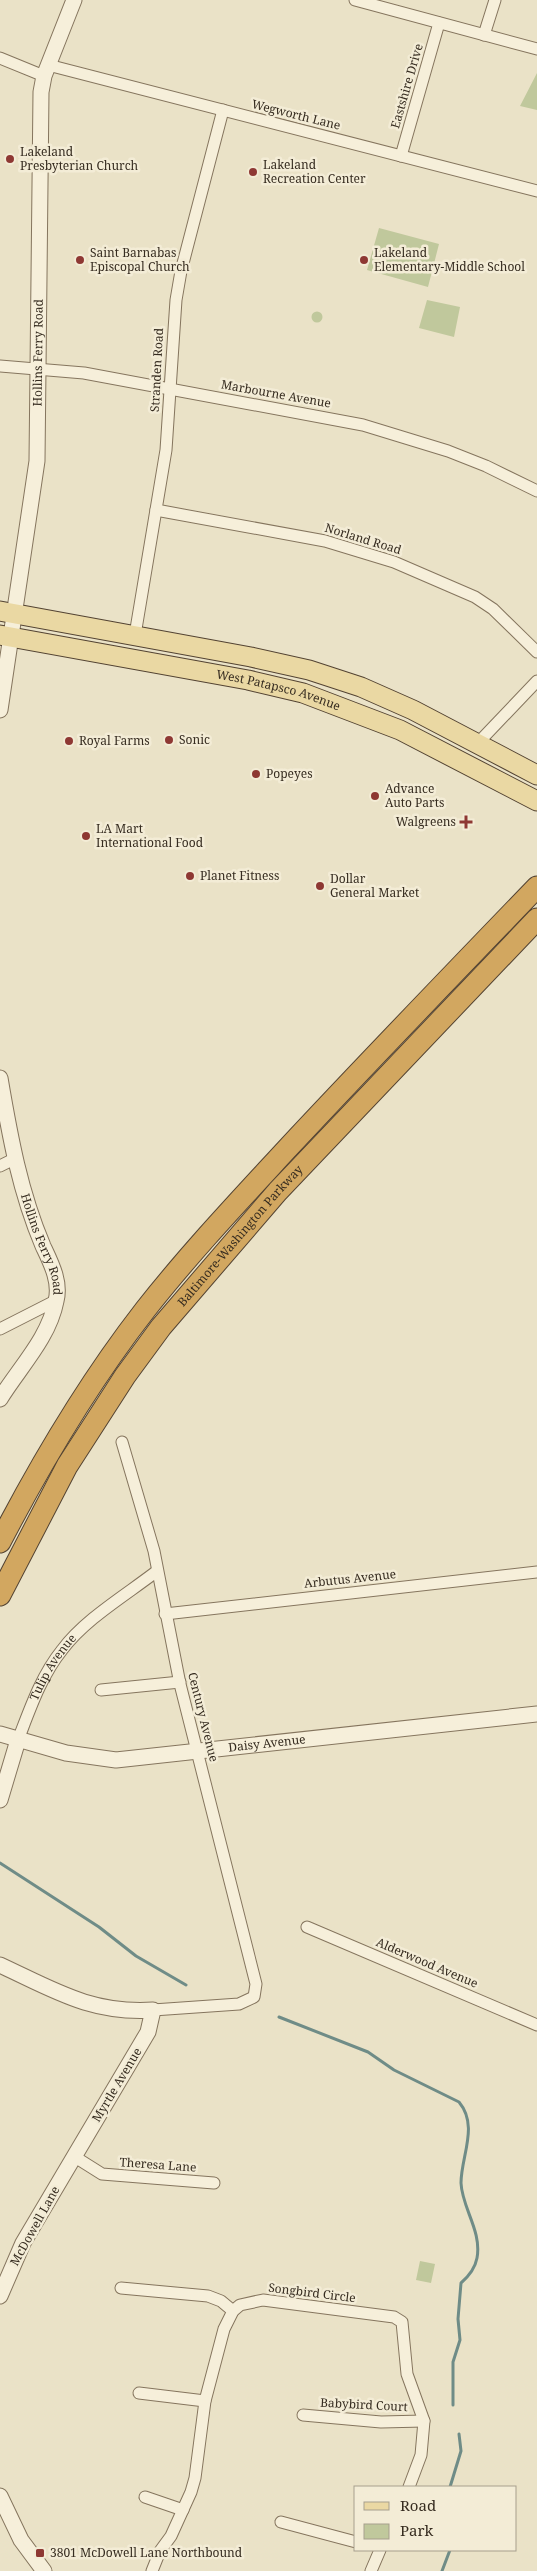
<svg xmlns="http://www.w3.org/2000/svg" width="537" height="2571" viewBox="0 0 537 2571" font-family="'Noto Serif',serif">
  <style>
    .green { fill: #c0c89c }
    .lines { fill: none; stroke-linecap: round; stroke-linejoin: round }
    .stream { stroke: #6f8c87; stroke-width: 3 }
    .minor-casing { stroke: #85755e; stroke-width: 13 }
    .tertiary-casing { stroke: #85755e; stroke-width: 17 }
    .primary-casing { stroke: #534332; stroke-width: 21 }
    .motorway-casing { stroke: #534332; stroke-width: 23 }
    .minor { stroke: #f6efda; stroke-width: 11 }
    .tertiary { stroke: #f6efda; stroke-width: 15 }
    .primary { stroke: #ead8a3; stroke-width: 19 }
    .motorway { stroke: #d2a760; stroke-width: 21 }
    .poi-dot { fill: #8e3833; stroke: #f3ecd6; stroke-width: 2 }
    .labels { text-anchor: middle; stroke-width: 5; stroke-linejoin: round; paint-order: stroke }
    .street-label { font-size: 12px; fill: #362c20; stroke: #f3ecd6 }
    .poi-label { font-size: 12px; fill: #362c20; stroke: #f3ecd6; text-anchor: start }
  </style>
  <rect width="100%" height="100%" fill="#eae2c7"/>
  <path class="green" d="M537 73V110L520 106Z
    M379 228 439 244 428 287 367 270Z
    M427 300 460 307 454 337 419 328Z
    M311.5 317a5.5 5.5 0 1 1 11 0a5.5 5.5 0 1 1-11 0Z
    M420 2261 435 2264 431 2283 416 2280Z"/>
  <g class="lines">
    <path class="stream" d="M0 1863 99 1927 136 1956 186 1985
      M279 2017 368 2052 394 2070 459 2102C479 2126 461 2156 461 2183 462 2208 482 2231 477 2258 475 2269 469 2276 461 2283L458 2319 460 2340 453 2362V2405
      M450 2487 461 2451 459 2434
      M442 2571 450 2550"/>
    <g class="minor-casing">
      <g id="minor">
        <path d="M355 0 537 49"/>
        <path d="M484 35 495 0"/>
        <path d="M0 58 44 76"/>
        <path d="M48 65 537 191"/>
        <path d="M401 156 439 23"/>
        <path d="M0 366 84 373 363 425 448 451 486 466 537 491"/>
        <path d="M156 510 325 541 394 562 475 597 493 609 537 652"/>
        <path d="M135 635 166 450 176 300 181 271 223 110"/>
        <path d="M477 744 537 681"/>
        <path d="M0 1166 14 1159"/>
        <path d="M0 1329 57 1300"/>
        <path d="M122 1442 154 1551 180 1684 256 1984 254 1997 239 2004 153 2010"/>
        <path d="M165 1614 537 1572"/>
        <path d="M101 1690 180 1682"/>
        <path id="s1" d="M18 1740C30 1709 41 1676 62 1650 85 1619 126 1595 157 1571"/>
        <path d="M307 1927 537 2025"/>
        <path d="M75 2157 102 2174 214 2183"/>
        <path d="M121 2288 208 2296 221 2301 233 2311"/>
        <path d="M139 2393 205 2401"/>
        <path d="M303 2415 381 2422 424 2421"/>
        <path d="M145 2497 183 2510"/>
        <path d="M281 2522 356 2542"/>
        <path d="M152 2571 160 2551 171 2536 191 2492 195 2478 205 2401 224 2329 233 2311 240 2305 263 2300 394 2317 402 2322 407 2374 424 2421 421 2455 409 2487"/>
        <path d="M371 2571 380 2550"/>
      </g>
    </g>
    <g class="tertiary-casing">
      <g id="tertiary">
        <path id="s2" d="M0 710 37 461 41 92 44 76 74 0"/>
        <path id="s3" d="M0 1078C10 1137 20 1192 43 1246 51 1263 61 1282 56 1301 49 1338 19 1368 0 1399"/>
        <path id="s4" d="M0 1734 66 1753 116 1760 537 1714"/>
        <path d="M0 1800 18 1740"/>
        <path d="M0 1965C54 1990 91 2014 153 2010L148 2032 23 2243 0 2296"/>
        <path d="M0 2496 21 2540 44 2571"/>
      </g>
    </g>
    <g class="primary-casing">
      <g id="primary">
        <path d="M0 611 251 657 309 670 361 687 413 710 537 775"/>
        <path id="s5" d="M0 635 248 680 303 693 400 730 537 801"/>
      </g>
    </g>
    <g class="motorway-casing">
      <g id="motorway">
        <path d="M0 1542C42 1461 89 1382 145 1310 189 1254 238 1202 286 1150 369 1061 453 974 537 887"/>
        <path id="s6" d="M0 1595 67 1466 125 1376 161 1327 278 1191 537 919"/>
      </g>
    </g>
    <use href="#minor" class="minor"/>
    <use href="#tertiary" class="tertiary"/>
    <use href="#primary" class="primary"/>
    <use href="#motorway" class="motorway"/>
  </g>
  <g class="poi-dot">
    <circle cx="10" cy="159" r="5"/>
    <circle cx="253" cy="172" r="5"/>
    <circle cx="80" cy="260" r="5"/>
    <circle cx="364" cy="260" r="5"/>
    <circle cx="169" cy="740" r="5"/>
    <circle cx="69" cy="741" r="5"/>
    <circle cx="256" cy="774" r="5"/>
    <circle cx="375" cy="796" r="5"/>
    <path d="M463.5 814.5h5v5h5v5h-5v5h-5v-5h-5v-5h5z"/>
    <circle cx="86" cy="836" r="5"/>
    <circle cx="190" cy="876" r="5"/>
    <circle cx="320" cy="886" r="5"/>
    <rect x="35" y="2548" width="10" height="10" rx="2.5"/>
  </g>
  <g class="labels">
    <g class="street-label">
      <text transform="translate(407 86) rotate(-74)" y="4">Eastshire Drive</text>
      <text transform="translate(296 115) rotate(14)" y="4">Wegworth Lane</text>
      <text dy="4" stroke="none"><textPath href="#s2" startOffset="360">Hollins Ferry Road</textPath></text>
      <text transform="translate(157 370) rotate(-87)" y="4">Stranden Road</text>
      <text transform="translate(276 394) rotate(10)" y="4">Marbourne Avenue</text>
      <text transform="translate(363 539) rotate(17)" y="4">Norland Road</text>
      <text dy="4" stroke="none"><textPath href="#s5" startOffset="284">West Patapsco Avenue</textPath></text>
      <text dy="4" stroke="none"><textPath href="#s6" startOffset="434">Baltimore-Washington Parkway</textPath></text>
      <text dy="4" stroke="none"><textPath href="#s3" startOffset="172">Hollins Ferry Road</textPath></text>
      <text transform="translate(350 1579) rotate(-6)" y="4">Arbutus Avenue</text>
      <text dy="4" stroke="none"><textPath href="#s1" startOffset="81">Tulip Avenue</textPath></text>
      <text transform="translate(203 1717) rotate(76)" y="4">Century Avenue</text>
      <text dy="4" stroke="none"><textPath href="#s4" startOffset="271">Daisy Avenue</textPath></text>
      <text transform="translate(427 1963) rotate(23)" y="4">Alderwood Avenue</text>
      <text transform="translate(117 2085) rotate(-59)" y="4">Myrtle Avenue</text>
      <text transform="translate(158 2165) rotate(4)" y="4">Theresa Lane</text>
      <text transform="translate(35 2226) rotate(-61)" y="4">McDowell Lane</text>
      <text transform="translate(312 2293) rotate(7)" y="4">Songbird Circle</text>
      <text transform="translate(364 2405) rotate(3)" y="4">Babybird Court</text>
    </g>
    <g class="poi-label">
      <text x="20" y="156">Lakeland<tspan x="20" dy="14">Presbyterian Church</tspan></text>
      <text x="263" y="169">Lakeland<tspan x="263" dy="14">Recreation Center</tspan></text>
      <text x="90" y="257">Saint Barnabas<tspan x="90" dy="14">Episcopal Church</tspan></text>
      <text x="374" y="257">Lakeland<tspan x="374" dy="14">Elementary-Middle School</tspan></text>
      <text x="179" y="744">Sonic</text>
      <text x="79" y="745">Royal Farms</text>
      <text x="266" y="778">Popeyes</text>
      <text x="385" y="793">Advance<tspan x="385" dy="14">Auto Parts</tspan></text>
      <text x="456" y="826" text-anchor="end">Walgreens</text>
      <text x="96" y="833">LA Mart<tspan x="96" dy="14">International Food</tspan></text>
      <text x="200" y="880">Planet Fitness</text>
      <text x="330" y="883">Dollar<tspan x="330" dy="14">General Market</tspan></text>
      <text x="50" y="2557">3801 McDowell Lane Northbound</text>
    </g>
  </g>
  <rect x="354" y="2486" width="162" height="65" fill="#f3ecd6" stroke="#a79f8d"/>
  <rect x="364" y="2502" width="25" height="8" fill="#ead8a3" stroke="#a79f8d"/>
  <text x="400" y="2511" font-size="15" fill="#362c20">Road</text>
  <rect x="364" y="2524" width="25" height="15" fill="#c0c89c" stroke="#a79f8d"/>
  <text x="400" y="2536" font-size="15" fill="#362c20">Park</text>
</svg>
